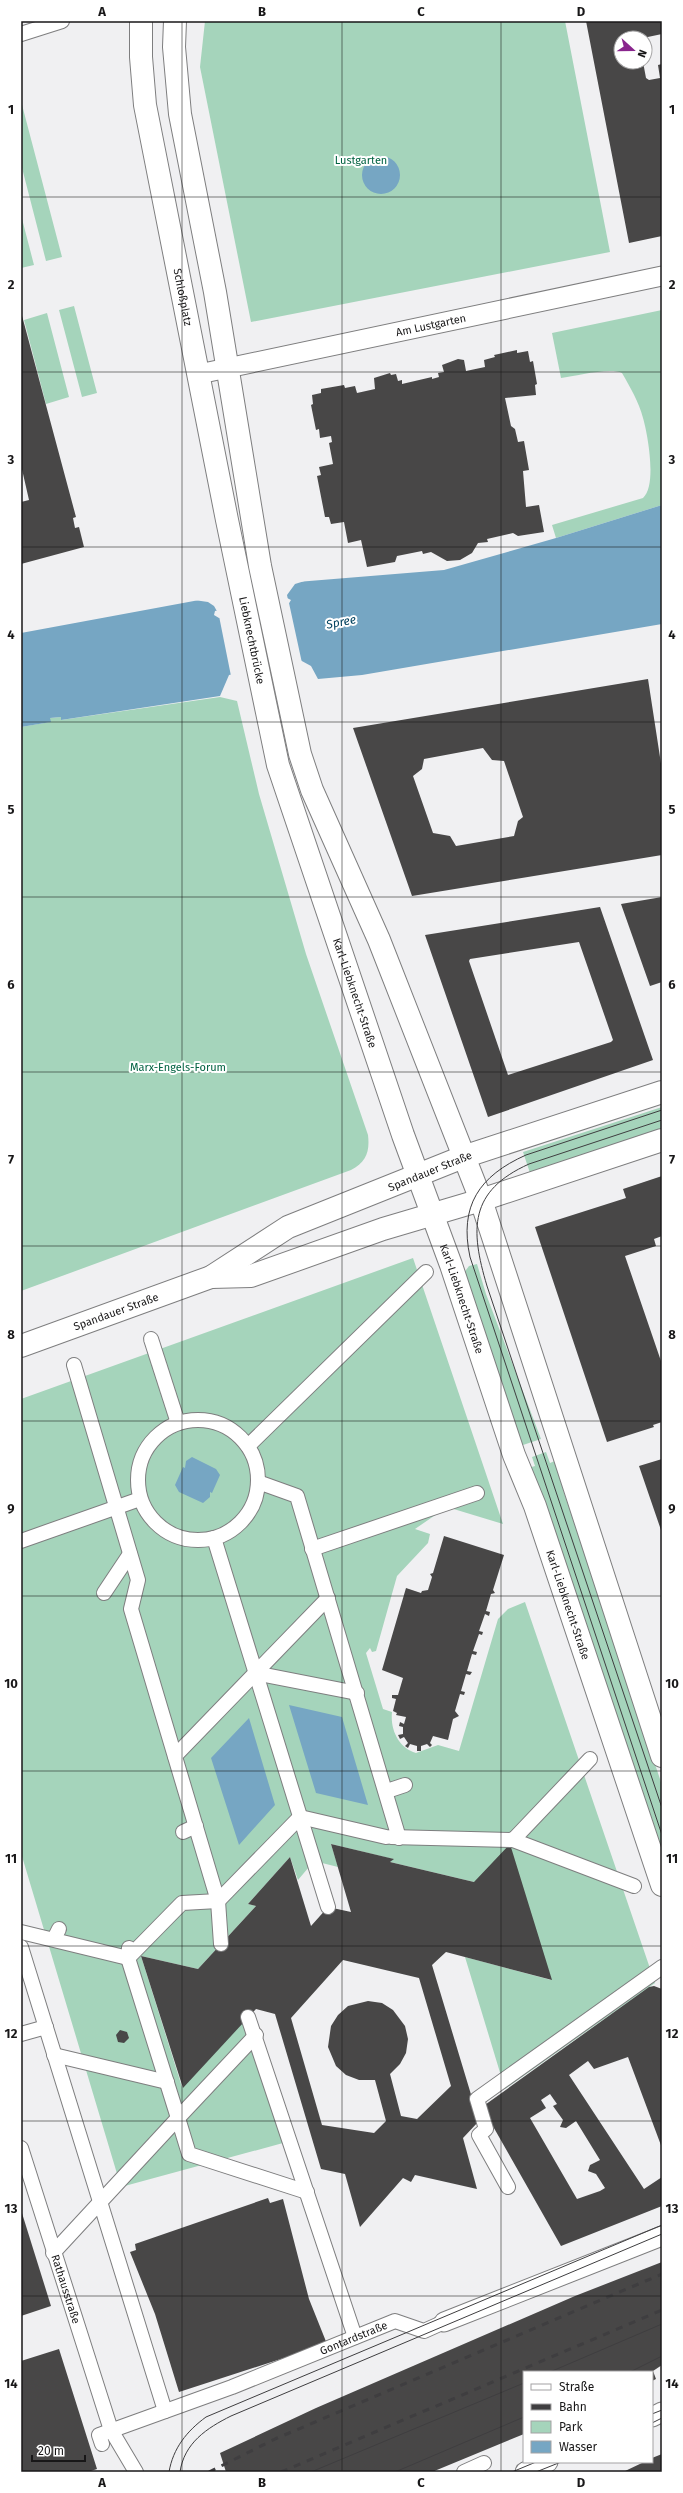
<svg xmlns="http://www.w3.org/2000/svg" width="683" height="2493" viewBox="0 0 683 2493" font-family="'Fira Sans',sans-serif">
  <style>
    .green { fill: #a5d4bb }
    .water { fill: #76a6c3; fill-rule: evenodd }
    .pier { fill: #f0f0f2 }
    .building { fill: #484747; fill-rule: evenodd }
    .lines { fill: none; stroke-linecap: round; stroke-linejoin: round }
    .pedestrian-casing { stroke: #7e7e7f; stroke-width: 16 }
    .minor-casing { stroke: #7e7e7f; stroke-width: 21 }
    .tertiary-casing { stroke: #7e7e7f; stroke-width: 24 }
    .secondary-casing { stroke: #7e7e7f; stroke-width: 24 }
    .primary-casing { stroke: #7e7e7f; stroke-width: 24 }
    .pedestrian { stroke: #fff; stroke-width: 14 }
    .minor { stroke: #fff; stroke-width: 19 }
    .tertiary { stroke: #fff; stroke-width: 22 }
    .secondary { stroke: #fff; stroke-width: 22 }
    .primary { stroke: #fff; stroke-width: 22 }
    .tram { stroke: #3f3e40; stroke-width: 1 }
    .rail { stroke: #3f3e40; stroke-width: 3; stroke-dasharray: 7 7; stroke-linecap: butt }
    .grid { fill: none; stroke: #181718; stroke-width: 1; stroke-opacity: 0.55 }
    .labels { text-anchor: middle; stroke-width: 4; stroke-linejoin: round; paint-order: stroke }
    .park-label { font-size: 11px; fill: #006241; stroke: #fff }
    .street-label { font-size: 11px; fill: #181718; stroke: #fff }
    .water-label { font-size: 12px; font-style: italic; fill: #00415e; stroke: #fff }
    .neatline { fill: none; stroke: #181718; stroke-width: 1.5 }
    .grid-label { font-size: 13px; text-anchor: middle; font-weight: bold; fill: #181718 }
  </style>
  <rect width="100%" height="100%" fill="#f0f0f2"/>
  <path class="green" d="M205 21H565L610 252 251 322 200 67Z
    M21 101 62 257 46 261 21 164Z
    M21 215 34 265 21 268Z
    M74 306 97 393 82 397 59 310Z
    M662 310V505L556 538 552 525 643 498C657 486 648 435 643 418 639 402 630 387 622 373 610 367 576 376 561 378L552 333Z
    M47 313 69 397 46 404 24 320Z
    M220 697 237 701 259 794 306 954 368 1135C370 1152 366 1162 351 1170L21 1291V727L50 722V718L61 717V720Z
    M662 1107V1132L531 1176 523 1152Z
    M413 1258 503 1524 447 1507 415 1529 430 1534 428 1543 397 1576 376 1651 372 1652 370 1648 366 1653 383 1709 392 1712C390 1730 399 1748 416 1753L438 1745 459 1751 498 1619 508 1609 525 1602 655 1983 505 2089 465 1957 551 1980 474 1882 390 1862 393 1859 331 1844 338 1867 314 1861 298 1880 290 1857 248 1904 256 1906 198 1969 141 1956 182 2087 243 2022 283 2143 121 2187 21 1853V1399Z
    M477 1264 486 1294 541 1439 520 1446 463 1274 469 1266Z
    M546 1452 550 1463 557 1460 564 1493 662 1785V1861L528 1468 535 1466 532 1457Z"/>
  <path class="water" d="M362 175a19 19 0 1 1 38 0a19 19 0 1 1-38 0Z
    M662 505V624L362 675 318 679 311 666 300 660 229 675 220 696 61 720V717L50 718 51 722 21 727V633L297 582 444 570 556 538ZM287 598 291 600 288 605 219 618 214 615 215 611Z
    M192 1457 216 1469 220 1475 212 1493 210 1492V1497L203 1503 179 1492 175 1485 183 1467 185 1468 186 1461Z
    M289 1705 342 1717 368 1805 316 1793Z
    M249 1718 275 1805 239 1845 211 1758Z"/>
  <path class="pier" d="M286 576 298 580 311 579 295 584 287 595 288 600 218 613 214 606 208 602 194 600 209 590 244 580Z
    M289 603 302 663 231 676 219 616Z"/>
  <path class="building" d="M586 21H662V34L643 38H621V62H643L646 78 649 80 660 78 658 65 662 64V236L629 243Z
    M21 312 76 517 73 518 75 528 79 527 84 547 21 564V502L29 500 21 465Z
    M517 350V353L528 351 530 362 533 361 537 384 535 385 536 395 505 398 511 426 515 429 518 442 524 441 529 470 523 471 526 507 539 505 544 532 518 536 513 533 487 539 488 542 478 543 472 553 460 560 447 561 431 552 423 554 422 551 397 556 395 562 367 567 361 540 348 543 344 522 331 524 329 517H325L317 476 321 475 319 467 333 464 329 443 332 442 331 436 320 438 319 429 316 430 311 405 313 404 312 395 321 393V389L344 385 345 388 355 386 357 393 375 389 374 378 390 373 391 375 396 374 398 381 402 380V384L432 377V379L439 377 438 373 444 372 442 365 458 359 464 360 466 371 485 367 484 360 495 357 494 355Z
    M648 679 662 770V855L412 896 353 728ZM483 748 492 760 504 761 523 817 518 821 514 836 456 846 450 836 433 833 413 776 422 769 424 759Z
    M662 897V982L650 986 621 904Z
    M600 907 653 1060 488 1117 425 935ZM579 942 613 1040 611 1042 508 1075 469 961 470 959Z
    M662 1176V1236L654 1239 656 1246 625 1256 662 1364V1422L653 1425 654 1427 607 1442 535 1227 626 1198 623 1189Z
    M662 1459V1533L639 1466Z
    M444 1536 504 1555 493 1590 495 1593 491 1594 486 1611 490 1612 489 1616 485 1614 479 1631 483 1632 482 1635 479 1634 473 1651 477 1652 476 1655 472 1654 467 1671 472 1672 470 1675 466 1674 461 1691 465 1692 464 1695 460 1694 455 1711 459 1716 453 1719 448 1740 433 1736 430 1743 432 1745 430 1747 427 1744 421 1746V1751H417V1746L410 1744 408 1748 405 1746 408 1743 404 1737 400 1739 398 1735 403 1734V1727L399 1726 400 1722 404 1724 406 1717 396 1715 397 1713 393 1711 396 1699 392 1698V1695H398L403 1678 382 1670 406 1588 421 1593 422 1591 428 1590 432 1577 430 1574 433 1573Z
    M331 1844 394 1859 390 1862 474 1882 510 1844 552 1980 446 1952 432 1965 479 2121 463 2138 477 2189 415 2175 411 2182 403 2178 360 2227 345 2174 321 2169 275 2014 256 2009 183 2088 141 1956 198 1969 256 1906 248 1904 290 1857 311 1926 328 1907 351 1912ZM343 1960 419 1978 451 2086 417 2119 401 2116 390 2074 400 2064 406 2053 408 2039 405 2026 393 2010 382 2003 368 2001 348 2006 338 2015 331 2026 328 2047 336 2066 346 2075 359 2080H375L386 2121 374 2133 322 2125 291 2018Z
    M654 1986 662 1989V2148L628 2057 594 2069 588 2061 569 2075 644 2189 662 2177V2206L561 2246 482 2107 649 1987ZM550 2094 557 2104 553 2106 563 2120 560 2127 566 2128 576 2121 600 2160 590 2165 588 2171 596 2174 605 2188 600 2191 577 2199 530 2118 546 2108 541 2100Z
    M120 2030 127 2032 129 2038 124 2043 118 2042 116 2035Z
    M268 2198 270 2203 283 2199 309 2299 327 2344 179 2392 155 2314 130 2252 136 2250 135 2244Z
    M21 2210 51 2306 21 2316Z
    M662 2262V2365L653 2371 656 2379 652 2381V2372H524V2434L432 2472H226L220 2453 316 2408 575 2296Z
    M59 2349 97 2469 88 2472H21V2361Z
    M662 2454V2472H623L644 2462H652V2458Z"/>
  <g class="lines">
    <g class="pedestrian-casing">
      <g id="pedestrian">
        <path d="M21 34 62 21"/>
        <path d="M151 1339 178 1423"/>
        <path d="M74 1365 138 1580 131 1609 218 1901 221 1944"/>
        <circle cx="198" cy="1480" r="60"/>
        <path d="M248 1446 426 1272"/>
        <path d="M258 1482 297 1496 399 1838"/>
        <path d="M214 1538 328 1907"/>
        <path d="M21 1541 140 1499"/>
        <path d="M312 1549 477 1493"/>
        <path d="M104 1593 130 1554"/>
        <path d="M255 1673 357 1693"/>
        <path d="M175 1756 328 1598"/>
        <path d="M387 1791 405 1785"/>
        <path d="M183 1832 196 1826"/>
        <path d="M391 1837 513 1840 590 1759"/>
        <path d="M513 1840 634 1886"/>
        <path d="M21 1932 128 1958 182 1903 218 1901 300 1817 386 1837"/>
        <path d="M54 1939 59 1929"/>
        <path d="M21 1947 165 2411"/>
        <path d="M248 2017 355 2337"/>
        <path d="M21 2034 46 2027"/>
        <path d="M256 2035 178 2118 189 2154 307 2192"/>
        <path d="M54 2055 167 2082"/>
        <path id="s1" d="M21 2148 111 2430 136 2472"/>
        <path d="M508 2187 479 2135 486 2129 477 2099 662 1967"/>
        <path d="M53 2253 178 2118 128 1958 129 1948"/>
        <path id="s2" d="M102 2444 99 2435 232 2387 395 2321 424 2331 444 2322"/>
        <path d="M464 2472 484 2463"/>
      </g>
    </g>
    <g class="minor-casing">
      <g id="minor">
        <path id="s3" d="M199 374 662 276"/>
        <path d="M444 2322 662 2236"/>
        <path d="M652 2417 662 2412"/>
        <path d="M525 2472 548 2462"/>
      </g>
    </g>
    <g class="tertiary-casing">
      <path id="tertiary" d="M463 1157 662 1092
        M481 1200 662 1140"/>
    </g>
    <g class="secondary-casing">
      <g id="secondary">
        <path d="M211 1277 251 1276 383 1229 481 1200"/>
        <path id="s4" d="M21 1346 211 1277 288 1227 463 1157"/>
      </g>
    </g>
    <g class="primary-casing">
      <g id="primary">
        <path id="s5" d="M141 21V57L145 105 227 520 278 765 403 1135 451 1265 514 1455 535 1506 662 1885"/>
        <path d="M175 21 174 47 180 114 215 292 260 566 300 754 312 790 379 940 481 1200 662 1756"/>
      </g>
    </g>
    <use href="#pedestrian" class="pedestrian"/>
    <use href="#minor" class="minor"/>
    <use href="#tertiary" class="tertiary"/>
    <use href="#secondary" class="secondary"/>
    <use href="#primary" class="primary"/>
    <path class="tram" d="M662 1110 526 1155C479 1176 459 1206 470 1257L662 1835
      M662 1120 529 1164C469 1191 470 1229 487 1286L662 1808
      M550 2372 662 2324
      M630 2372 662 2356
      M652 2414 662 2410
      M652 2423 662 2418
      M169 2472C173 2448 187 2431 206 2417L662 2225
      M180 2472C184 2443 207 2428 231 2416L662 2234
      M311 2472 524 2383
      M395 2472 524 2417
      M512 2472 536 2462
      M536 2472 561 2462"/>
    <path class="rail" d="M209 2472 275 2439 662 2274
      M281 2472 662 2310"/>
  </g>
  <path class="grid" d="M182 21V2472M342 21V2472M501 21V2472M21 197H662M21 372H662M21 547H662M21 722H662M21 897H662M21 1072H662M21 1246H662M21 1421H662M21 1596H662M21 1771H662M21 1946H662M21 2121H662M21 2296H662"/>
  <g class="labels">
    <g class="park-label">
      <text x="361" y="164">Lustgarten</text>
      <text x="178" y="1071">Marx-Engels-Forum</text>
    </g>
    <g class="street-label">
      <text dy="4" stroke="none"><textPath href="#s5" startOffset="280">Schloßplatz</textPath></text>
      <text dy="4" stroke="none"><textPath href="#s3" startOffset="237">Am Lustgarten</textPath></text>
      <text dy="4" stroke="none"><textPath href="#s5" startOffset="630">Liebknechtbrücke</textPath></text>
      <text dy="4" stroke="none"><textPath href="#s5" startOffset="998">Karl-Liebknecht-Straße</textPath></text>
      <text transform="translate(430 1171) rotate(-22)" y="4">Spandauer Straße</text>
      <text dy="4" stroke="none"><textPath href="#s5" startOffset="1322">Karl-Liebknecht-Straße</textPath></text>
      <text dy="4" stroke="none"><textPath href="#s4" startOffset="101">Spandauer Straße</textPath></text>
      <text dy="4" stroke="none"><textPath href="#s5" startOffset="1646">Karl-Liebknecht-Straße</textPath></text>
      <text dy="4" stroke="none"><textPath href="#s1" startOffset="148">Rathausstraße</textPath></text>
      <text dy="4" stroke="none"><textPath href="#s2" startOffset="282">Gontardstraße</textPath></text>
    </g>
    <g class="water-label">
      <text transform="translate(341 622) rotate(-11)" y="4">Spree</text>
    </g>
  </g>
  <rect width="683" height="2493" fill="none" stroke="#ffffff" stroke-width="44"/>
  <rect x="523" y="2371" width="130" height="92" fill="#ffffff" stroke="#a3a2a3"/>
  <rect x="531" y="2384" width="20" height="6" fill="#ffffff" stroke="#a3a2a3"/>
  <text x="559" y="2391" font-size="12" fill="#181718">Straße</text>
  <rect x="531" y="2404" width="20" height="6" fill="#3f3e40" stroke="#a3a2a3"/>
  <text x="559" y="2411" font-size="12" fill="#181718">Bahn</text>
  <rect x="531" y="2421" width="20" height="12" fill="#a5d4bb" stroke="#a3a2a3"/>
  <text x="559" y="2431" font-size="12" fill="#181718">Park</text>
  <rect x="531" y="2441" width="20" height="12" fill="#76a6c3" stroke="#a3a2a3"/>
  <text x="559" y="2451" font-size="12" fill="#181718">Wasser</text>
  <g transform="translate(633 50) rotate(111)"><circle r="19" fill="#ffffff" stroke="#a3a2a3"/>
  <path d="M0-3L7 15L0 10L-7 15Z" fill="#89258d"/>
  <text y="-6" font-size="11" font-weight="bold" text-anchor="middle" fill="#181718">N</text>
  </g>
  <path d="M32 2455v6h53v-6" fill="none" stroke="#181718" stroke-width="2"/>
  <text x="38" y="2455" font-size="12" fill="#181718" stroke="#ffffff" stroke-width="3" paint-order="stroke">20 m</text>
  <rect x="22" y="22" width="639" height="2449" class="neatline"/>
  <g class="grid-label">
    <text x="102" y="16">A</text>
    <text x="262" y="16">B</text>
    <text x="421" y="16">C</text>
    <text x="581" y="16">D</text>
    <text x="11" y="114">1</text>
    <text x="672" y="114">1</text>
    <text x="11" y="289">2</text>
    <text x="672" y="289">2</text>
    <text x="11" y="464">3</text>
    <text x="672" y="464">3</text>
    <text x="11" y="639">4</text>
    <text x="672" y="639">4</text>
    <text x="11" y="814">5</text>
    <text x="672" y="814">5</text>
    <text x="11" y="989">6</text>
    <text x="672" y="989">6</text>
    <text x="11" y="1164">7</text>
    <text x="672" y="1164">7</text>
    <text x="11" y="1339">8</text>
    <text x="672" y="1339">8</text>
    <text x="11" y="1513">9</text>
    <text x="672" y="1513">9</text>
    <text x="11" y="1688">10</text>
    <text x="672" y="1688">10</text>
    <text x="11" y="1863">11</text>
    <text x="672" y="1863">11</text>
    <text x="11" y="2038">12</text>
    <text x="672" y="2038">12</text>
    <text x="11" y="2213">13</text>
    <text x="672" y="2213">13</text>
    <text x="11" y="2388">14</text>
    <text x="672" y="2388">14</text>
    <text x="102" y="2487">A</text>
    <text x="262" y="2487">B</text>
    <text x="421" y="2487">C</text>
    <text x="581" y="2487">D</text>
  </g>
</svg>
